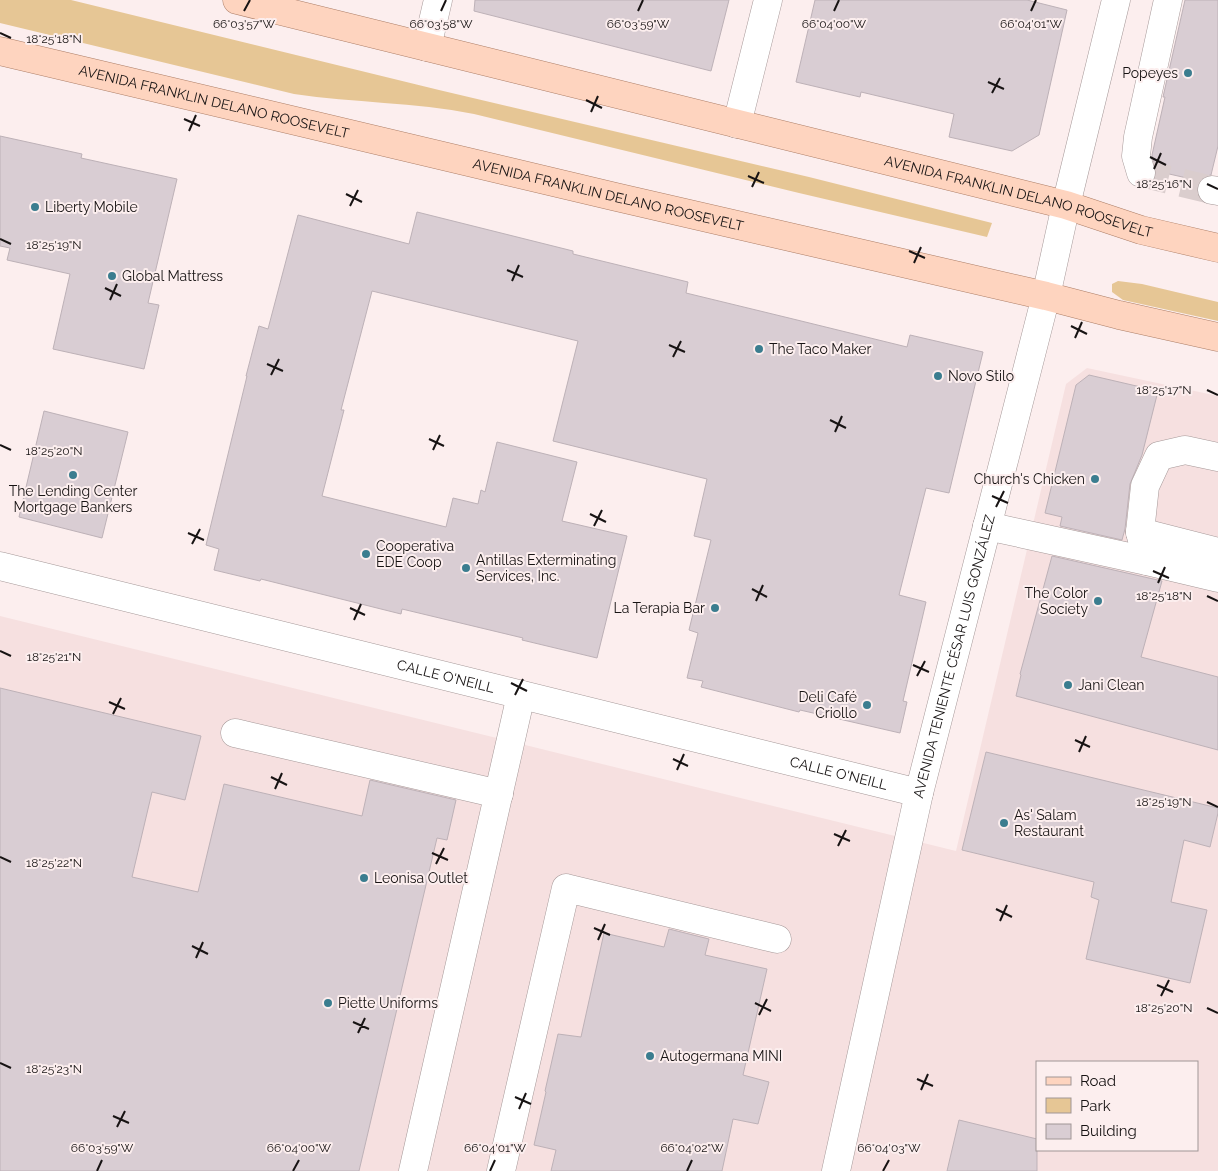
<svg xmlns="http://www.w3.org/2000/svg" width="1218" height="1171" viewBox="0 0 1218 1171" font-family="Raleway,sans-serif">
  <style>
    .built { fill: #f6e0e0; fill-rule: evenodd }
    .green { fill: #e6c695 }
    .building { fill: #d9cdd3; stroke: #bdb1b7 }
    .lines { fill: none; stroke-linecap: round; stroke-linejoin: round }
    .minor-tunnel { stroke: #dacdcd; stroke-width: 28; stroke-dasharray: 28 14; stroke-linecap: butt }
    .minor-casing { stroke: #a59898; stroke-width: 29 }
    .major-casing { stroke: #ac7e67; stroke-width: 29 }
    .minor { stroke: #fff; stroke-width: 28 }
    .major { stroke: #fed4bf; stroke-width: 28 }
    .ticks { fill: none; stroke: #171313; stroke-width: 2 }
    .poi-dot { fill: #3b7d8f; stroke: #fceeee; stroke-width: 2 }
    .labels { text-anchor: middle; stroke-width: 4; stroke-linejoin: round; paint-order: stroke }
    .poi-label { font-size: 14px; fill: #171313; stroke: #fceeee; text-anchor: start }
    .street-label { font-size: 14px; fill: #171313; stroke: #fceeee }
    .ticks-label { font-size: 12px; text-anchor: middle; fill: #171313; stroke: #fceeee; stroke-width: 4; stroke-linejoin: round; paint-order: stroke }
  </style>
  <rect width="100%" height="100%" fill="#fceeee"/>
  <path class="built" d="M1087 368 1218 396V1171H0V616L956 851 1066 384ZM1037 1062H1197V1150H1037Z"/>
  <path class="green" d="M0 0H71L439 90 809 177 992 223 987 237 799 193 474 114C414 102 354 103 294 94L0 23Z
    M1118 281 1142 284 1218 302V321L1123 300 1112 292V284Z"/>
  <path class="building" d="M475 0H729L711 71 474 11Z
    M815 0H1027L1067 10 1039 135 1012 151 949 137 954 114 861 92 860 97 796 82Z
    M1185 0H1218V146L1211 175 1206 176 1200 181 1156 171 1152 155 1165 97H1163Z
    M0 136 82 154 81 158 177 179 148 303 159 305 144 369 53 349 70 274 7 260 10 248 0 246Z
    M417 212 573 251V254L688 282 686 293 793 319 907 347 910 335 983 352 949 493 926 488 899 595 926 602 903 701 907 702 900 733 800 710 799 712 701 687 703 681 687 678 698 633 689 630 711 540 694 536 707 479 553 441 578 341 372 291 341 410H344L322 496 446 527 453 498 478 504 481 490 485 492 497 442 577 462 562 521 627 536 597 658 522 640 523 638 402 609 401 614 261 579 260 581 214 570 219 549 206 545 247 376H246L259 326 268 329 298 215 409 244Z
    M1089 375 1158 391 1142 455 1130 484 1125 529 1122 540 1060 526 1062 517 1045 513 1076 385Z
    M44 411 128 432 102 538 19 517Z
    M1052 556 1162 581 1141 657 1218 677V750L1016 696 1021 675 1020 674Z
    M0 688 201 736 185 800 152 792 132 877 198 892 224 784 362 816 370 780 456 800 447 840 437 838 359 1171H0Z
    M986 752 1218 808V813L1210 847 1184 840 1171 902 1207 910 1190 983 1086 959 1099 900 1091 897 1094 882 962 850Z
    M669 929 709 939 705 955 767 969 743 1075 769 1082 758 1124 733 1119 722 1171H551L556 1150 534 1145 546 1092 545 1091 558 1034 581 1037 604 933 664 947Z
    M959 1120 1037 1139V1171H947Z"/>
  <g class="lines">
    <path class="minor-tunnel" d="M1141 173 1212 190"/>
    <g class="minor-casing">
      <g id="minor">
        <path d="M427 47 438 0"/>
        <path d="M737 124 768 0"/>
        <path d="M1141 173 1136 156 1138 137 1168 0"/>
        <path d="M1212 190 1218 191"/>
        <path d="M987 526 1147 561 1218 578"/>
        <path d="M1140 532 1218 552"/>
        <path d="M1147 561 1140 532 1145 486 1159 456 1185 450 1218 457"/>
        <path id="s1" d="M0 566 919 793"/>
        <path d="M235 733 499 794"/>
        <path d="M413 1171 521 695"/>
        <path d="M501 1171 566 888 777 939"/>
        <path id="s2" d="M836 1171 919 793 1046 296 1066 205 1116 0"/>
      </g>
    </g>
    <g class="major-casing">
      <g id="major">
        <path id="s3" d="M237 0 1066 205 1141 230 1218 248"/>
        <path id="s4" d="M0 51 616 197 1046 296 1119 315 1218 337"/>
      </g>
    </g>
    <use href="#minor" class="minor"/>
    <use href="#major" class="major"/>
  </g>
  <path class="ticks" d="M244 11 250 0M441 11 446 0M638 11 643 0M834 11 839 0M1031 11 1036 0M0 33 11 38M988 82 1004 89M992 93 1000 78M586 100 602 108M591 112 598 96M184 119 200 126M189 131 196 115M1150 157 1166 165M1154 169 1161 153M748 176 764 183M1207 184 1218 189M752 187 759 172M346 194 362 202M350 206 358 190M0 239 11 244M909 251 925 258M914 263 921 247M507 270 523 277M512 281 519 265M105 288 121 296M110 300 117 284M1071 326 1087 334M1075 338 1082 322M669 345 685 352M673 357 681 341M267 364 283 371M271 375 279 359M1207 390 1218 395M830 420 846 428M835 432 842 416M429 439 444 446M0 445 11 450M433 450 440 435M992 496 1008 503M996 507 1004 491M590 514 606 522M594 526 602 510M188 533 204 540M192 544 200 529M1153 571 1169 578M1158 583 1165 567M752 589 767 597M1207 596 1218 601M756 601 763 585M350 608 365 615M354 620 361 604M0 651 11 656M913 665 929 672M917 676 925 661M511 683 527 691M515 695 523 679M109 702 125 709M113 714 121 698M1075 740 1090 747M1079 752 1086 736M673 759 688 766M677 770 684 754M271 777 287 785M275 789 282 773M1207 802 1218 807M834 834 850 841M838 846 846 830M432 853 448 860M0 857 11 862M436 864 444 848M996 909 1012 917M1000 921 1007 905M594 928 610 935M598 940 605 924M192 946 208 954M196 958 203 942M1157 985 1173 992M1161 996 1169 980M755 1003 771 1011M1207 1008 1218 1013M759 1015 767 999M353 1022 369 1029M358 1033 365 1018M0 1063 11 1068M917 1079 933 1086M921 1090 928 1074M515 1097 531 1104M519 1109 526 1093M113 1116 129 1123M117 1127 125 1111M97 1171 102 1160M293 1171 299 1160M490 1171 495 1160M687 1171 692 1160M883 1171 889 1160"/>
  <g class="poi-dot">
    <circle cx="1188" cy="73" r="5"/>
    <circle cx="35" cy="207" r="5"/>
    <circle cx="112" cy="276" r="5"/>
    <circle cx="759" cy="349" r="5"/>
    <circle cx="938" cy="376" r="5"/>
    <circle cx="73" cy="475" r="5"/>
    <circle cx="1095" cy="479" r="5"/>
    <circle cx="366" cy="554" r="5"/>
    <circle cx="466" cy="568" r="5"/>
    <circle cx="1098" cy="601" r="5"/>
    <circle cx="715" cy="608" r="5"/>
    <circle cx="1068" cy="685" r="5"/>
    <circle cx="867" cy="705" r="5"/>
    <circle cx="1004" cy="823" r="5"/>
    <circle cx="364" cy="878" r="5"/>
    <circle cx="328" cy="1003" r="5"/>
    <circle cx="650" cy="1056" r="5"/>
  </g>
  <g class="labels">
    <g class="poi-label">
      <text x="1178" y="78" text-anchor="end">Popeyes</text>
      <text x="45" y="212">Liberty Mobile</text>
      <text x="122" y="281">Global Mattress</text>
      <text x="769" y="354">The Taco Maker</text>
      <text x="948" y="381">Novo Stilo</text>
      <text x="1085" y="484" text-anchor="end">Church's Chicken</text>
      <text x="73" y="496" text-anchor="middle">The Lending Center<tspan x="73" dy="16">Mortgage Bankers</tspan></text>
      <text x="376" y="551">Cooperativa<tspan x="376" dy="16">EDE Coop</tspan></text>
      <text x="476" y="565">Antillas Exterminating<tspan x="476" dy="16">Services, Inc.</tspan></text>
      <text x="1088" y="598" text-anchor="end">The Color<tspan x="1088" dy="16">Society</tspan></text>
      <text x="705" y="613" text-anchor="end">La Terapia Bar</text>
      <text x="1078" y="690">Jani Clean</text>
      <text x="857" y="702" text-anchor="end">Deli Café<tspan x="857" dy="16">Criollo</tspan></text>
      <text x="1014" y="820">As' Salam<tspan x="1014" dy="16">Restaurant</tspan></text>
      <text x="374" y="883">Leonisa Outlet</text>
      <text x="338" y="1008">Piette Uniforms</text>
      <text x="660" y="1061">Autogermana MINI</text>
    </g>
    <g class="street-label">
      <text dy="5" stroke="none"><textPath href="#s4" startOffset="220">AVENIDA FRANKLIN DELANO ROOSEVELT</textPath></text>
      <text dy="5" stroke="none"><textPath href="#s4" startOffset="625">AVENIDA FRANKLIN DELANO ROOSEVELT</textPath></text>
      <text dy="5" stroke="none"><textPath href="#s3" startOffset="806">AVENIDA FRANKLIN DELANO ROOSEVELT</textPath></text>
      <text dy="5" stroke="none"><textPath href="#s2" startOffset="528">AVENIDA TENIENTE CÉSAR LUIS GONZÁLEZ</textPath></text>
      <text dy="5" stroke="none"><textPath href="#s1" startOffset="459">CALLE O'NEILL</textPath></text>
      <text dy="5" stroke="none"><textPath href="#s1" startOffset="864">CALLE O'NEILL</textPath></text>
    </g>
  </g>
  <g class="ticks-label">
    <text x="244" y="28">66°03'57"W</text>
    <text x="441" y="28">66°03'58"W</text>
    <text x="638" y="28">66°03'59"W</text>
    <text x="1031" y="28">66°04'01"W</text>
    <text x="834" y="28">66°04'00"W</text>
    <text x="54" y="43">18°25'18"N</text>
    <text x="1164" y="188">18°25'16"N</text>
    <text x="54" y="249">18°25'19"N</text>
    <text x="1164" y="394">18°25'17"N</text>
    <text x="54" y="455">18°25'20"N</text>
    <text x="1164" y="600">18°25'18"N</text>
    <text x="54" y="661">18°25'21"N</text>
    <text x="1164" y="806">18°25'19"N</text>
    <text x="54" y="867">18°25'22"N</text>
    <text x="1164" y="1012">18°25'20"N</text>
    <text x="54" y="1073">18°25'23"N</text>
    <text x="299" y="1152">66°04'00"W</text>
    <text x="692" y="1152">66°04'02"W</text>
    <text x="889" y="1152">66°04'03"W</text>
    <text x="102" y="1152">66°03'59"W</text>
    <text x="495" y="1152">66°04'01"W</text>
  </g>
  <rect x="1036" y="1061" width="162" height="90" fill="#fceeee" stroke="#a09696"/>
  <rect x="1046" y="1077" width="25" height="8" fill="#fed4bf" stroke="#a09696"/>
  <text x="1080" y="1086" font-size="15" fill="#171313">Road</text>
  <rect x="1046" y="1098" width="25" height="15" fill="#e6c695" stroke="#a09696"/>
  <text x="1080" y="1111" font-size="15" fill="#171313">Park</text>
  <rect x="1046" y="1124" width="25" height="15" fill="#d9cdd3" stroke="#a09696"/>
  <text x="1080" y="1136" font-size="15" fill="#171313">Building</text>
</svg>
